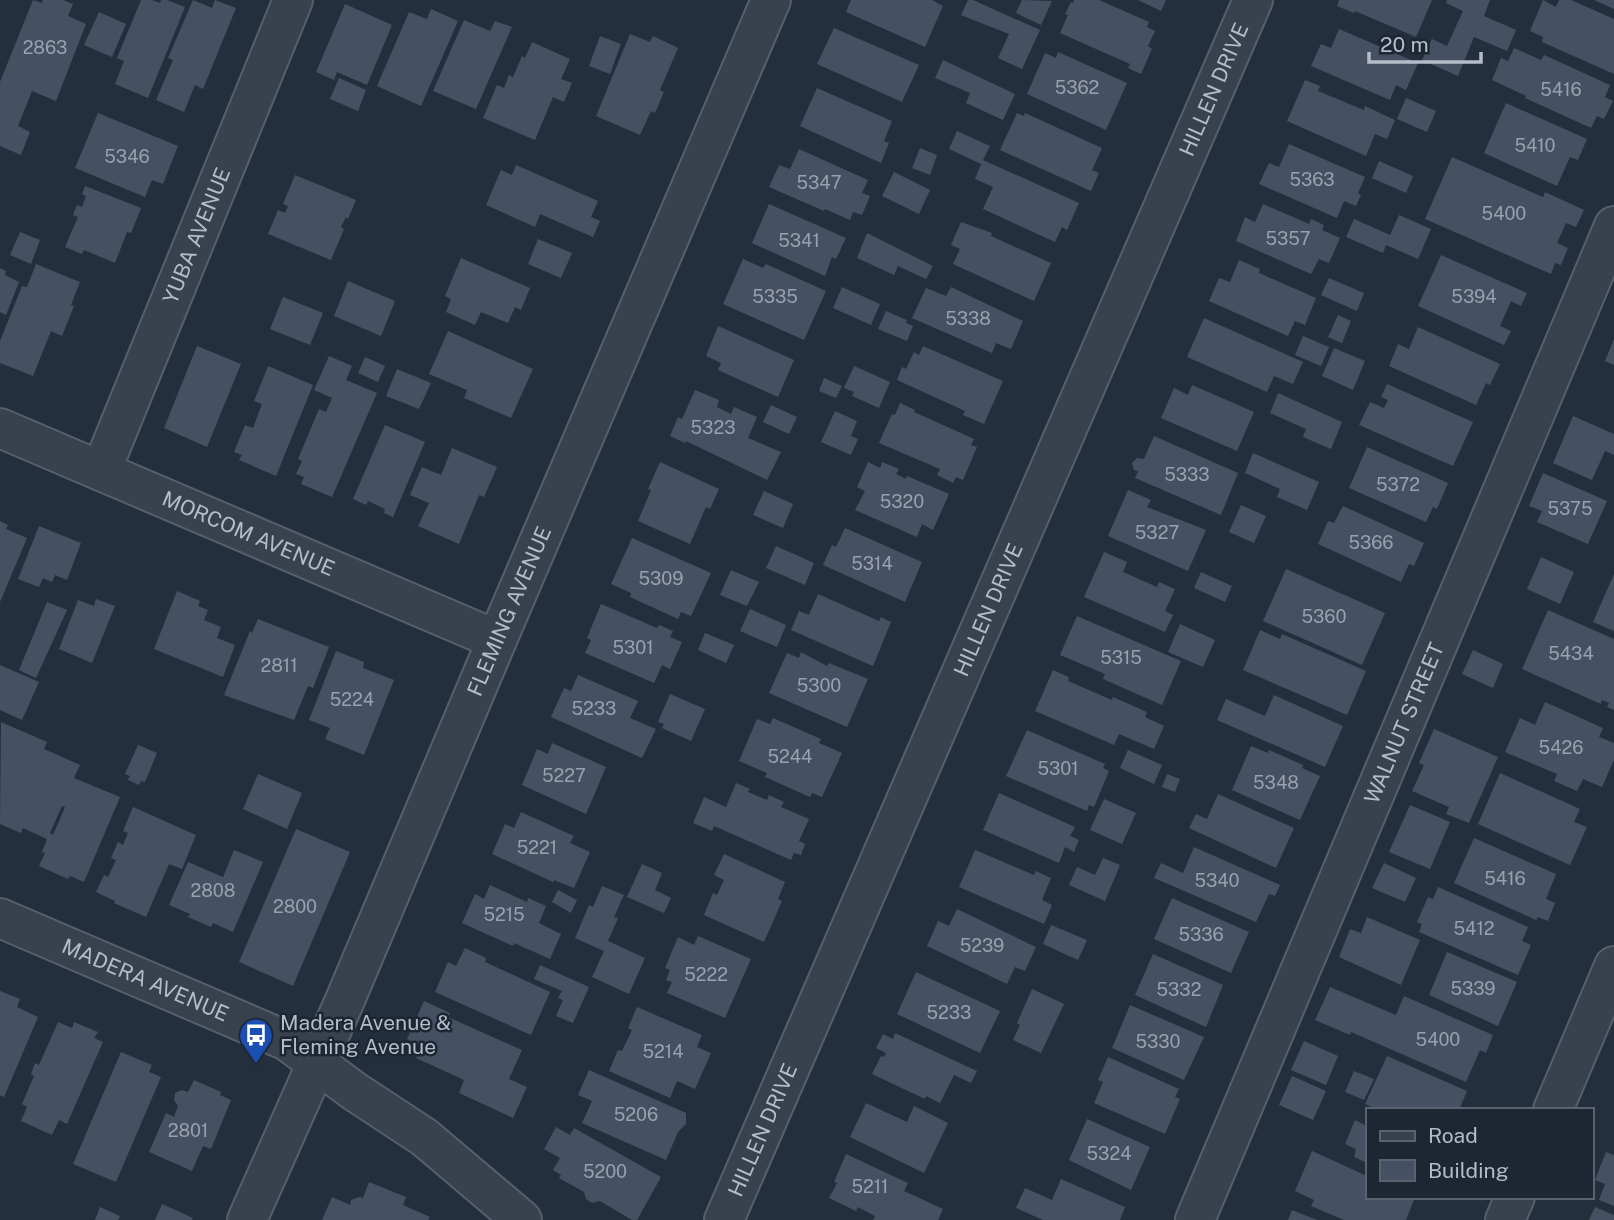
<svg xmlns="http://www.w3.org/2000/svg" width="1614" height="1220" viewBox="0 0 1614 1220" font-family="'Public Sans',sans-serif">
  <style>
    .building { fill: #455162; fill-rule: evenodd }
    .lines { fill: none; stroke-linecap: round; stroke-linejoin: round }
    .minor-casing { stroke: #565f6c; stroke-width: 42 }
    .minor { stroke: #38414e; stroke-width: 38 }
    .labels { text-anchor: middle; stroke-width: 5; stroke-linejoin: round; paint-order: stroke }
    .number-label { font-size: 18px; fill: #98a1af }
    .street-label { font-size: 21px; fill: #b4bcc9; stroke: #1d2633 }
    .poi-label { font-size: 21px; fill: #b4bcc9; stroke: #1d2633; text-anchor: start }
  </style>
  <rect width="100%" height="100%" fill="#242f3e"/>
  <path class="building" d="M33 0 42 3 43 0H63L73 4 68 16 86 24 56 101 32 91 18 126 30 132 21 155 0 146V82Z
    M141 0H152L160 3 161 0H167L185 7 148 98 115 84 124 61 117 58Z
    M193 0 212 8 215 0 236 8 203 89 195 85 184 112 156 100 173 60 168 58Z
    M851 0H932L943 6 925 47 846 12Z
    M968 0H973L1040 30 1022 69 998 58 1009 34 961 15Z
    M1022 0 1052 1 1041 25 1016 13Z
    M1074 0H1099L1149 22 1147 27 1155 31 1148 46 1152 49 1141 74 1128 68 1130 64 1060 33 1068 15 1065 14 1071 2 1073 3Z
    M1138 0H1166L1161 11Z
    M1339 0H1432L1416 37 1355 11 1354 13 1337 6Z
    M1447 0H1490L1484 16 1516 30 1507 51 1474 37 1458 76 1422 60 1432 39 1447 46 1463 11 1446 3Z
    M1543 0 1556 7 1559 0H1571L1614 19V74L1542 42 1543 37 1530 31Z
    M1594 0H1614V9Z
    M345 4 392 25 367 85 337 72 334 80 316 72Z
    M431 9 458 21 421 106 377 86 409 12 427 19Z
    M99 12 126 24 112 57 84 45Z
    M464 20 490 31 495 21 512 27 476 109 433 91Z
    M834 28 919 65 902 102 817 64Z
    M1339 29 1418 63 1406 90 1396 85 1390 100 1311 66 1321 44 1331 48Z
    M630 34 650 42 653 36 678 48 660 90 664 92 655 113 651 111 640 135 596 116Z
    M600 36 621 44 610 74 589 66Z
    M532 42 570 59 561 79 572 83 564 102 553 97 535 140 483 118 497 85 504 88 509 75 513 77 522 56 525 58Z
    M1514 48 1541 60 1544 55 1610 85 1605 97 1613 101 1604 119 1597 116 1591 128 1525 98 1526 96 1492 80 1501 58 1508 61Z
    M1058 52 1127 83 1106 130 1027 94 1045 53 1056 58Z
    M943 60 1015 94 1003 120 966 103 970 93 935 78Z
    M339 78 366 90 358 111 330 99Z
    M1305 80 1320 86 1318 91 1364 110 1365 106 1395 120 1387 139 1375 134 1366 156 1287 121Z
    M817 88 892 121 884 141 889 143 881 163 800 126Z
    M1406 98 1436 111 1427 132 1397 119Z
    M1506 103 1587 139 1578 160 1570 157 1557 186 1484 153Z
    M98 113 178 146 163 184 152 180 145 197 75 168Z
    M1017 113 1024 116 1025 113 1102 148 1092 170 1099 173 1091 191 1000 150Z
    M957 131 990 146 983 160 1079 203 1067 230 1062 227 1055 242 983 209 993 187 975 179 981 164 949 149Z
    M1289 144 1365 177 1358 193 1361 195 1356 206 1344 201 1337 218 1259 184 1269 163 1279 167Z
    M920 148 937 155 930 175 912 168Z
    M799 149 868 180 862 193 870 196 862 215 853 212 850 220 825 209 824 211 769 187 779 165 790 169Z
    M1452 157 1543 197 1545 192 1584 210 1576 227 1566 223 1557 243 1568 248 1561 265 1555 263 1551 274 1425 219Z
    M1379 161 1413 176 1406 193 1372 178Z
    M516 165 598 201 591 217 600 221 593 237 540 214 535 227 486 205 501 170 512 175Z
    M894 172 930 190 919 214 882 196Z
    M295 175 356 200 348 219 346 217 341 227 344 229 331 260 268 234 278 210 285 213 288 206 283 204Z
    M85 186 141 208 131 233 127 232 115 263 84 250 82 254 65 247 78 217 73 215 77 205 82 207 86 196 82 194Z
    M769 204 846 238 836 259 832 257 825 276 752 243Z
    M1263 204 1309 224 1311 219 1324 225 1322 230 1340 238 1329 263 1319 259 1311 274 1236 241 1245 217 1255 222Z
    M1399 215 1431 229 1418 259 1386 245 1383 253 1346 237 1354 219 1390 235Z
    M961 222 992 233 991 236 1051 263 1034 301 953 264 960 249 951 245Z
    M20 232 40 240 31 264 10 255Z
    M867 233 933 266 926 279 898 266 894 275 857 258Z
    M538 239 572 253 561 278 528 264Z
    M1441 255 1527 293 1521 306 1511 301 1500 326 1511 331 1504 345 1418 306Z
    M461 258 530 288 521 310 515 307 508 323 481 312 475 325 446 312 451 299 445 296Z
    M743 259 763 268 766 264 826 291 804 340 723 304Z
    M1239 260 1260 269 1259 273 1316 298 1305 325 1295 321 1288 336 1209 301 1219 278 1230 282Z
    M36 264 80 282 71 305 74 306 62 336 51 331 33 376 0 363V341L22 286 27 287Z
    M0 268 6 271 5 275 19 282 6 315 0 312Z
    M1329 278 1364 293 1357 311 1321 295Z
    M348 281 395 301 381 336 334 316Z
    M842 287 880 304 871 325 833 308Z
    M951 287 1023 321 1011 349 996 343 992 353 912 318 926 288 946 296Z
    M283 297 323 313 310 345 270 329Z
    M886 311 907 320 906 323 913 326 907 341 878 329Z
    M1338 315 1351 321 1342 343 1328 337Z
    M1204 318 1303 362 1293 384 1274 376 1267 392 1187 357Z
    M718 326 794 360 778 397 718 370 721 363 706 356Z
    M1418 327 1500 364 1490 385 1486 383 1476 405 1389 366 1398 344 1409 349Z
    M448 331 533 369 511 418 464 398 467 390 429 374Z
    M1303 336 1329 347 1321 366 1295 355Z
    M1614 339V365L1605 361Z
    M197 346 241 364 207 447 164 428Z
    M923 346 1003 381 984 424 963 415 965 411 897 380 902 367 906 369 914 352 919 355Z
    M1334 348 1365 361 1353 390 1322 376Z
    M329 356 352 366 346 380 377 393 332 497 301 484 304 477 296 474 302 461 298 459 319 409 326 412 332 398 314 390Z
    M365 357 385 366 378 382 358 373Z
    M268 366 313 385 276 476 239 460 242 455 234 452 245 425 253 428 262 404 254 401Z
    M854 366 890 382 879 408 852 396 854 392 844 388Z
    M397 369 431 383 419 409 386 396Z
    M824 378 842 386 836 398 819 391Z
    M1387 384 1473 422 1453 466 1359 425 1370 402 1384 408 1388 400 1381 397Z
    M1192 385 1254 412 1237 451 1161 418 1174 388 1188 395Z
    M695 390 719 400 717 407 731 414 734 407 757 417 748 438 781 452 767 480 686 441 685 443 670 436 678 417 682 419Z
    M1278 393 1342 422 1331 449 1303 437 1306 429 1270 413Z
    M900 403 915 410 914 412 974 439 971 445 977 447 963 480 956 477 953 483 937 475 940 469 879 443 892 414 895 415Z
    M771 405 797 417 789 434 763 422Z
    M835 411 857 421 851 436 858 439 851 455 821 442Z
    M1573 416 1614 434V455L1605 451 1592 480 1553 463Z
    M385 425 425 442 393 517 384 513 385 509 368 501 366 505 353 499Z
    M1154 436 1238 473 1221 515 1135 478 1138 471 1134 470 1132 463 1137 458 1144 459Z
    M1367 447 1448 483 1437 509 1433 507 1426 522 1349 488Z
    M452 448 497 467 484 497 479 495 459 544 418 526 429 503 410 495 422 467 441 475Z
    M1253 453 1319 482 1307 510 1277 497 1280 489 1245 473Z
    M660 462 719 489 710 509 706 507 690 544 638 521 651 490 648 489Z
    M868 462 880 468 882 462 899 469 896 474 906 479 907 476 949 494 933 530 922 524 917 537 855 510 865 491 857 487Z
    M1543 473 1607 501 1588 544 1537 522 1542 511 1529 506Z
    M1128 490 1151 500 1147 507 1206 530 1188 571 1108 536Z
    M764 491 793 504 783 528 753 515Z
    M1241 505 1266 516 1254 543 1229 532Z
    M1343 506 1424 543 1414 566 1409 564 1401 582 1318 544 1328 521 1334 523Z
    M0 521 8 525 6 529 27 538 0 602Z
    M39 526 81 543 67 580 55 575 52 582 43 578 39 587 18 579Z
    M845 528 922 562 905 602 823 565 832 545 836 547Z
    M632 538 711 573 691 616 681 612 678 619 630 597 631 593 611 584Z
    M776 546 814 563 805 585 766 568Z
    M1104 552 1127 562 1123 572 1157 587 1159 582 1175 589 1165 611 1173 615 1165 632 1084 597Z
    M1541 557 1574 572 1560 604 1527 589Z
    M1286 569 1385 613 1362 665 1263 621Z
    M731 570 759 582 747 606 720 595Z
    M1201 572 1232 586 1225 602 1194 588Z
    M1614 574V631L1593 622Z
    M177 591 200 601 198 606 208 610 204 620 221 627 217 638 235 645 223 677 154 649Z
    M818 594 879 621 881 617 891 622 873 666 791 630 799 611 809 615Z
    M96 599 115 606 92 663 59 649 78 600 94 606Z
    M47 602 67 610 36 678 19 670Z
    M601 604 657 628 659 625 673 631 670 637 682 642 670 669 662 665 654 683 585 653 591 640 587 638Z
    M750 609 786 625 777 647 740 631Z
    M1548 610 1614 639V710L1607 707 1609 703 1602 700 1601 704 1522 669Z
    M1077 616 1181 661 1162 705 1103 679 1105 674 1060 655Z
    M258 619 329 647 313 688 308 686 294 720 224 695 250 631 252 633Z
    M1180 624 1215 640 1203 667 1168 652Z
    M1260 630 1280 639 1282 634 1366 671 1347 715 1243 670Z
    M705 633 734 645 726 663 698 650Z
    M1473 650 1503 664 1493 688 1462 674Z
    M336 651 364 662 363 668 394 680 364 755 325 739 330 728 309 720Z
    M801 652 827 666 829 663 868 679 847 727 769 693 787 653 799 658Z
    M0 665 39 682 22 720 0 710Z
    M1053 670 1069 677 1068 681 1112 700 1113 697 1147 712 1145 717 1164 726 1154 749 1119 734 1114 745 1035 711Z
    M578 675 638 701 630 718 656 729 642 758 551 717 564 688 571 691Z
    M670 694 705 709 691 741 662 728 664 724 658 722Z
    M1274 695 1343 726 1325 767 1217 720 1226 699 1265 716Z
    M1545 702 1603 728 1599 737 1614 743V760L1602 787 1583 779 1577 791 1554 781 1557 774 1505 752 1520 718 1535 725Z
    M773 718 821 739 819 743 842 753 822 797 812 793 810 797 765 777 767 773 739 761 757 719 770 724Z
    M1 722 47 742 44 749 80 765 74 778 120 797 84 882 70 876 68 879 39 866 45 853 42 852 47 839 23 828 21 833 0 824ZM62 806 65 807 53 835 50 833Z
    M1434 729 1498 757 1469 823 1446 814 1449 807 1412 791 1424 765 1419 763Z
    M1027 730 1105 764 1103 768 1109 771 1094 807 1089 805 1087 811 1006 776Z
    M552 743 606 767 586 814 522 785 537 749 548 754Z
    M138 745 157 753 145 782 141 781 139 785 128 780 130 776 125 774Z
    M1251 746 1268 753 1269 750 1303 765 1302 768 1320 776 1300 820 1232 790Z
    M1128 750 1162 765 1154 784 1120 768Z
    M1500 773 1580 809 1574 822 1587 827 1570 865 1478 824Z
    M258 774 302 793 287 829 243 809Z
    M1167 774 1180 779 1175 792 1162 787Z
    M736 783 750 789 748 792 767 800 769 795 784 802 781 807 809 819 799 841 805 844 801 855 794 853 791 860 714 826 712 831 693 823 704 797 726 807Z
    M999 793 1075 827 1070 836 1079 840 1074 852 1065 847 1059 863 983 830Z
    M1218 794 1294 828 1276 868 1189 828 1196 814 1207 819Z
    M1104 799 1136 813 1122 844 1090 830Z
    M1410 805 1450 822 1430 869 1389 852Z
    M133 807 196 835 182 869 169 864 146 917 114 903 115 901 96 892 104 875 108 877 116 860 111 858 118 842 123 845 128 833 123 831Z
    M521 812 574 836 570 843 590 852 574 888 554 880 553 882 492 854 505 824 514 828Z
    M296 829 350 852 293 986 239 962Z
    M1474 838 1556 874 1546 899 1555 903 1548 921 1538 917 1536 920 1454 883Z
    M1194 847 1280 885 1275 896 1269 894 1256 922 1154 878 1161 863 1183 873Z
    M234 850 263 862 233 932 213 923 211 927 188 917 190 914 169 905 188 862 223 877Z
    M975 850 1034 875 1036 871 1051 878 1042 900 1052 905 1044 924 959 887Z
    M724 854 785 882 778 899 782 901 764 942 704 915 713 893 717 895 724 880 714 875Z
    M1103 858 1120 865 1105 901 1069 885 1077 867 1095 875Z
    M1384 863 1416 878 1405 902 1372 888Z
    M642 864 662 873 655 890 671 898 664 913 627 897Z
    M490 885 527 902 528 898 546 906 539 923 561 934 550 959 514 943 513 946 462 923 475 894 484 899Z
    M602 886 624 895 614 917 618 918 608 941 645 958 629 994 592 977 604 951 575 938 589 905 593 907Z
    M1438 887 1528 927 1522 941 1531 945 1518 975 1419 932 1422 924 1417 922 1428 897 1433 899Z
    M558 890 577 900 571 913 552 902Z
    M1172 898 1249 932 1231 973 1154 939Z
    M957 909 1036 947 1025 971 1015 967 1007 984 927 946 938 921 949 926Z
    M1367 917 1420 940 1401 985 1339 957 1350 929 1361 933Z
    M1051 925 1087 940 1078 960 1043 944Z
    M698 936 751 959 725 1018 667 993 672 982 666 980 670 970 665 968 678 937 694 945Z
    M465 948 486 958 485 962 550 992 531 1035 435 992 448 962 456 966Z
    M1447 952 1517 982 1498 1026 1429 995Z
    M1153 954 1223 985 1206 1027 1135 995Z
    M540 965 589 987 573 1023 556 1016 563 1000 558 998 562 991 534 979Z
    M916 972 1000 1011 980 1053 897 1014Z
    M1330 987 1396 1015 1404 996 1493 1035 1486 1053 1480 1050 1466 1082 1351 1032 1350 1035 1315 1020Z
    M1032 989 1064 1004 1041 1053 1013 1040 1020 1025 1017 1023Z
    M0 991 20 999 17 1007 38 1017 4 1097 0 1095Z
    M424 1001 450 1013 448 1017 522 1050 509 1079 527 1087 513 1118 459 1093 464 1080 416 1058 422 1046 407 1039Z
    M1130 1005 1204 1037 1184 1080 1112 1048Z
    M637 1007 702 1035 697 1047 711 1053 695 1089 677 1081 670 1098 609 1071 618 1050 622 1051 632 1030 628 1028Z
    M58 1022 72 1028 74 1022 98 1032 94 1038 103 1042 67 1124 59 1120 52 1135 21 1121 27 1107 22 1104 34 1076 31 1074 35 1063 39 1065Z
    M895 1033 977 1071 971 1083 954 1075 940 1103 926 1096 925 1099 872 1074 881 1056 884 1057 886 1053 876 1048 883 1034 893 1039Z
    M1304 1041 1338 1056 1326 1085 1291 1070Z
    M121 1052 152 1065 149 1072 161 1077 116 1182 73 1164Z
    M1387 1056 1467 1091 1459 1110H1378L1365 1104Z
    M1108 1057 1179 1089 1175 1097 1180 1099 1165 1134 1094 1103 1103 1082 1098 1080Z
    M589 1070 686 1113V1124L678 1132 666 1160 582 1123 592 1101 578 1095Z
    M1354 1071 1374 1079 1364 1100 1345 1092Z
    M1292 1076 1326 1091 1313 1120 1279 1105Z
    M194 1080 221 1092 220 1095 231 1100 211 1149 203 1146 192 1171 149 1152 166 1113 174 1117 178 1106 174 1100 175 1093 182 1090 188 1092Z
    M866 1103 907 1122 914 1106 948 1123 924 1173 850 1137Z
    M1087 1119 1150 1147 1131 1190 1069 1160Z
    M1355 1120 1367 1126V1163L1354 1157 1356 1149 1345 1144Z
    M556 1127 570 1135 574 1128 661 1177 637 1220H632L600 1201 592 1203 586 1199 584 1192 559 1178 561 1175 553 1170 560 1158 544 1149Z
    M1312 1151 1367 1176V1197H1415L1406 1220H1344L1311 1206 1314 1200 1295 1191Z
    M1606 1152 1614 1155V1206L1599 1200 1605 1184 1595 1180Z
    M846 1154 908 1183 904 1191 943 1209 938 1220H873L875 1216 858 1207 856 1211 829 1198 837 1183 834 1182Z
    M1061 1179 1125 1207 1120 1220H1043L1016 1208 1025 1188 1052 1200Z
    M369 1182 406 1197 403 1205 430 1217 428 1220H322L332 1197 350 1205 351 1200 359 1197 363 1198Z
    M162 1204 193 1218 192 1220H155Z
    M100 1207 120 1216 118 1220H95Z
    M1595 1207 1614 1215V1220H1589Z
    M1292 1210 1317 1220H1288Z"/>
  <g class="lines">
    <g class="minor-casing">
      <g id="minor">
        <path id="s1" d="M0 428 497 640"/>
        <path id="s2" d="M101 471 293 0"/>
        <path id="s3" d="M0 918 287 1041 354 1091 424 1137 522 1220"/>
        <path d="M1553 1110 1614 966"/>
        <path id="s4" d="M247 1220 345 1000 497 640 771 0"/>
        <path id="s5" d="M724 1220 1253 0"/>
        <path id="s6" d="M1195 1220 1614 226"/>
        <path d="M1505 1220 1515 1197"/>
      </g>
    </g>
    <use href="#minor" class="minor"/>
  </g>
  <defs>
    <g id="bus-pin" transform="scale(1.75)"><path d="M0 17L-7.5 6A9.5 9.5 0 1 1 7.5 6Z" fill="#1a4fb4" stroke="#1d2633"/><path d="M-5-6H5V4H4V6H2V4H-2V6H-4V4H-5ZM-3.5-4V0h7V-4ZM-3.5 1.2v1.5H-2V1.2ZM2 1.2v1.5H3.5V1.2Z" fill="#fff"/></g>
  </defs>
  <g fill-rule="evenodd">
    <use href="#bus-pin" x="256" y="1035"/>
  </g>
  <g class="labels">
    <g class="number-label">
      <text x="45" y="54">2863</text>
      <text x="1077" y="94">5362</text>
      <text x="1561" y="96">5416</text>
      <text x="1535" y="152">5410</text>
      <text x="127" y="163">5346</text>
      <text x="1312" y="186">5363</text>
      <text x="819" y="189">5347</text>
      <text x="1504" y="220">5400</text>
      <text x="1288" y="245">5357</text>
      <text x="799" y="247">5341</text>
      <text x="775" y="303">5335</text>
      <text x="1474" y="303">5394</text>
      <text x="968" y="325">5338</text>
      <text x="713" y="434">5323</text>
      <text x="1187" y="481">5333</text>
      <text x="1398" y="491">5372</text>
      <text x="902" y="508">5320</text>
      <text x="1570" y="515">5375</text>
      <text x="1157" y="539">5327</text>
      <text x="1371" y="549">5366</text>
      <text x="872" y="570">5314</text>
      <text x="661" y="585">5309</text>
      <text x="1324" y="623">5360</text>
      <text x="633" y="654">5301</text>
      <text x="1571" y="660">5434</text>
      <text x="1121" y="664">5315</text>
      <text x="279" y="672">2811</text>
      <text x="819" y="692">5300</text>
      <text x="352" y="706">5224</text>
      <text x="594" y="715">5233</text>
      <text x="1561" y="754">5426</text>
      <text x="790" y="763">5244</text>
      <text x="1058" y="775">5301</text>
      <text x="564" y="782">5227</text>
      <text x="1276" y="789">5348</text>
      <text x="537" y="854">5221</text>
      <text x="1505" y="885">5416</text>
      <text x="1217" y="887">5340</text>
      <text x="213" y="897">2808</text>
      <text x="295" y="913">2800</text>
      <text x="504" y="921">5215</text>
      <text x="1474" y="935">5412</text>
      <text x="1201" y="941">5336</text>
      <text x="982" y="952">5239</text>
      <text x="706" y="981">5222</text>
      <text x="1473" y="995">5339</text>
      <text x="1179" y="996">5332</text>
      <text x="949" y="1019">5233</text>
      <text x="1438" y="1046">5400</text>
      <text x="1158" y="1048">5330</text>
      <text x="663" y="1058">5214</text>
      <text x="636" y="1121">5206</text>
      <text x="188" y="1137">2801</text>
      <text x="1109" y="1160">5324</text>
      <text x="605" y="1178">5200</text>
      <text x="870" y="1193">5211</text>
    </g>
    <g class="street-label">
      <text dy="7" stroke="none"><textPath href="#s5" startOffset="1232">HILLEN DRIVE</textPath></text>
      <text dy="7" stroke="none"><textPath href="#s2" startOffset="254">YUBA AVENUE</textPath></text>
      <text dy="7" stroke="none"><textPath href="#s1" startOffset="270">MORCOM AVENUE</textPath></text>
      <text dy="7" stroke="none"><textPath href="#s4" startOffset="663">FLEMING AVENUE</textPath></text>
      <text dy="7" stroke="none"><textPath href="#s5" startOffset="665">HILLEN DRIVE</textPath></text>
      <text dy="7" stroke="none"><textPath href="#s6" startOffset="539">WALNUT STREET</textPath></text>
      <text dy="7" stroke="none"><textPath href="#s3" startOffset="158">MADERA AVENUE</textPath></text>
      <text dy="7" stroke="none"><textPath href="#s5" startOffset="98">HILLEN DRIVE</textPath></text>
    </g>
    <g class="poi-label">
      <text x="280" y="1030">Madera Avenue &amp;<tspan x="280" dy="24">Fleming Avenue</tspan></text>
    </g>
  </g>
  <rect x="1366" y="1108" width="228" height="91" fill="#1d2633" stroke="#59626f" stroke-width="2"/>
  <rect x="1380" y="1131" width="35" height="10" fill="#38414e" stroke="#59626f" stroke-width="2"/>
  <text x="1428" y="1143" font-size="21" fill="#b4bcc9">Road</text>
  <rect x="1380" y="1160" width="35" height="21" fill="#455162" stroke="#59626f" stroke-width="2"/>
  <text x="1428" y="1178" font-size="21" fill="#b4bcc9">Building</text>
  <path d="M1369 52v10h112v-10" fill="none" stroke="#b4bcc9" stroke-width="3.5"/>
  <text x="1380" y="52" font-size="21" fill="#b4bcc9" stroke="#1d2633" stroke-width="5" paint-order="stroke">20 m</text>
</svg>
